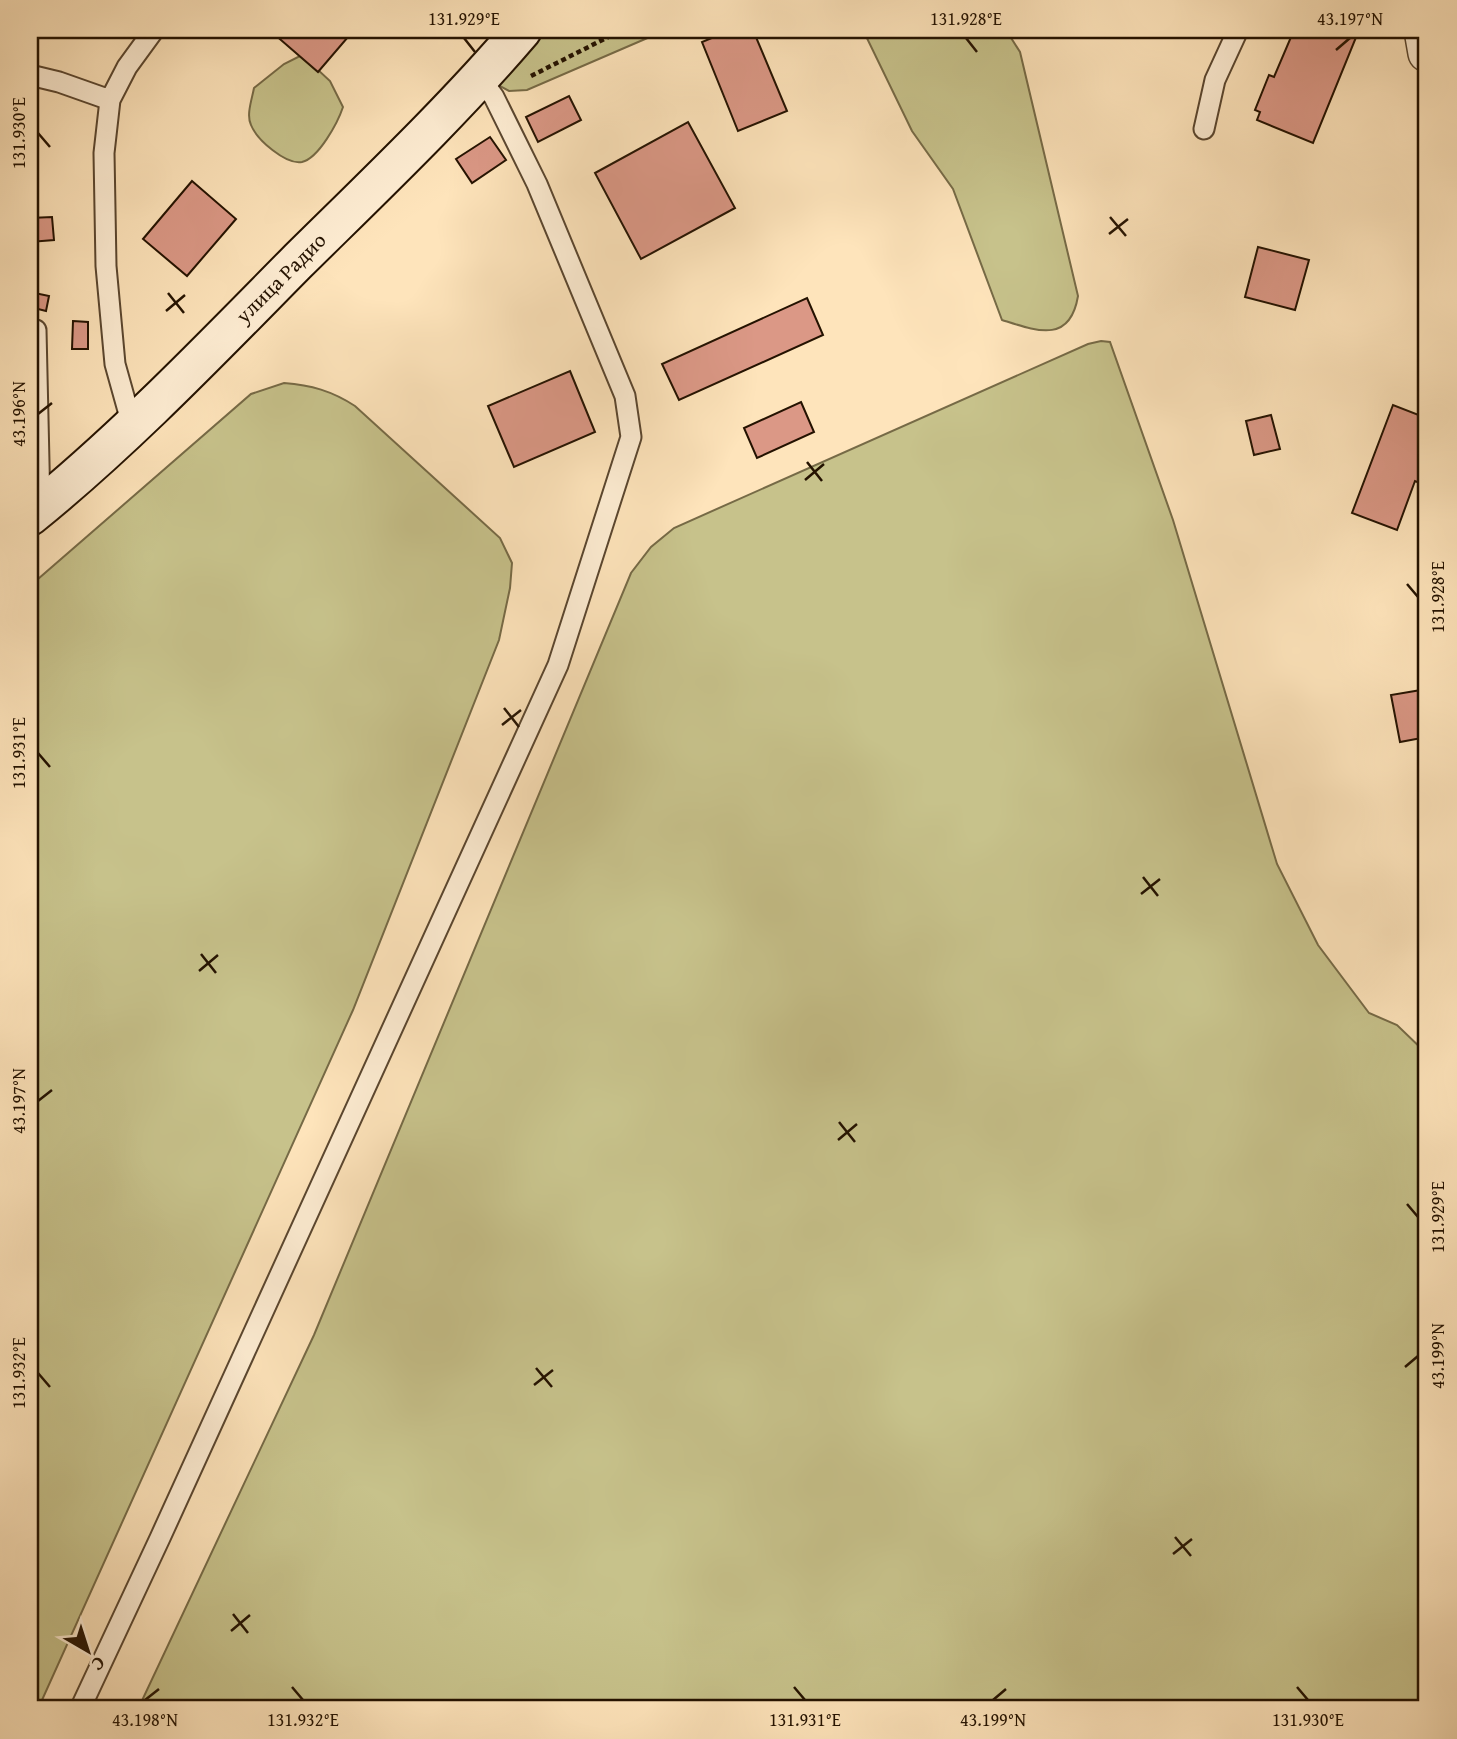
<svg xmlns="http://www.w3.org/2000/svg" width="1457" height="1739" viewBox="0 0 1457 1739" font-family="'Gentium Book Plus',serif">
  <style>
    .green { fill: #c7c28b; stroke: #766a46; stroke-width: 2 }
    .building { fill: #db9886; stroke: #241200; stroke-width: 2 }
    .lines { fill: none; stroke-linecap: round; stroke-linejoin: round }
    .service-casing { stroke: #5a462f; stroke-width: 23 }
    .minor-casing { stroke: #5a462f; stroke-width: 40 }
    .secondary-casing { stroke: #241200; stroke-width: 42 }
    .path { stroke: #241200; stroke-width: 4.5; stroke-dasharray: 5 3.5; stroke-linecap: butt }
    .service { stroke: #feedd3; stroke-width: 19 }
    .minor { stroke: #feedd3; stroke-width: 37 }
    .secondary { stroke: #feedd3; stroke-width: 38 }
    .ticks { fill: none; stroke: #241200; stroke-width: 2.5 }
    .labels { text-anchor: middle; stroke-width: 5; stroke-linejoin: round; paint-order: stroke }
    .street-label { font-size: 21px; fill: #241200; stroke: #feedd3 }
    .neatline { fill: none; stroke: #241200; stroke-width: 2.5 }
    .ticks-label { font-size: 18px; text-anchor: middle; fill: #241200 }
  </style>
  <rect width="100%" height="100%" fill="#fee4bb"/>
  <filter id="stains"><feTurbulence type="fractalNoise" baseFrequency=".00286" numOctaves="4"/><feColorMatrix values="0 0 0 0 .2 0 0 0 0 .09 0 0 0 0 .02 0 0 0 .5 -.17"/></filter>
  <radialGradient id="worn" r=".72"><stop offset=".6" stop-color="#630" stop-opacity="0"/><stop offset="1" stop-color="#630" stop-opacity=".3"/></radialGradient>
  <path class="green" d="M536 30H666L527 90 509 91 496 84Z
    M863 30H1006L1020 52 1078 296C1070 344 1037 331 1002 320L953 189 912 131Z
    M302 55 330 81 343 107C338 122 319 158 302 162 286 165 257 140 251 125 246 115 252 99 254 88L284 64Z
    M1101 341 1110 342 1173 520 1277 864 1318 945 1369 1013 1397 1025 1427 1054V1709H138L314 1335 631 573 651 547 674 528 1088 344Z
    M284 383C311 385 332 391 355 406L500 538 512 563 510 588 499 640 353 1010 38 1709H30V586L251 394Z"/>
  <path class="building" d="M278 30H354L318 72 274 34Z
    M731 30H753L787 111 738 131 702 42Z
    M1294 30H1359L1313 143 1257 120 1260 112 1255 110 1269 75 1274 77Z
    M569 96 581 120 538 142 526 117Z
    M688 122 735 208 641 259 595 173Z
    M490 137 506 160 472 183 456 159Z
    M192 181 236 219 187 276 143 239Z
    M52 217 54 240 30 242V218Z
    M1258 247 1309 260 1295 310 1245 297Z
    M30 292 49 296 46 311 30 307Z
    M807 298 823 335 679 400 662 364Z
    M73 321 88 322V349H72Z
    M570 371 595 432 514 467 488 406Z
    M1427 398V486L1415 481 1397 530 1352 513 1393 405 1421 416Z
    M801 402 814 432 757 458 744 428Z
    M1271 415 1280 449 1254 455 1246 421Z
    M1427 689V737L1400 742 1391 695Z"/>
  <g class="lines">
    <g class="service-casing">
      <path id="service" d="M30 75 59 82 110 100
        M1204 129 1215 80 1238 30
        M36 330 40 507
        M132 425 115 364 106 266 104 153 110 100 127 67 154 30
        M80 1709 160 1538 558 665 631 437 625 396 537 184 494 97 480 78"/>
    </g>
    <g class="minor-casing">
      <path id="minor" d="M1423 30 1427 53"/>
    </g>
    <g class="secondary-casing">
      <path id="secondary" d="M30 516C124 440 211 349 296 263 373 187 452 112 522 30"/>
    </g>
    <path class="path" d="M531 76 622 30"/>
    <use href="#service" class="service"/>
    <use href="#minor" class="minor"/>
    <use href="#secondary" class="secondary"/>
  </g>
  <path class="ticks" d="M464 38 475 52M966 38 977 52M1336 50 1350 38M38 133 50 147M1110 217 1126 236M1109 234 1128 219M168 293 184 313M166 311 185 295M38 414 52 403M807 462 822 481M805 480 824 464M1407 584 1418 597M504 708 519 727M502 725 521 710M38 753 50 767M1143 877 1158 896M1141 894 1160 879M201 954 216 973M199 971 218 955M38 1101 52 1090M839 1122 855 1142M838 1140 857 1124M1407 1204 1418 1217M1405 1367 1418 1356M536 1368 552 1387M38 1373 50 1387M534 1385 553 1370M1175 1537 1191 1556M1173 1554 1192 1539M233 1614 248 1633M231 1631 250 1615M292 1687 303 1700M794 1687 805 1700M1297 1687 1308 1700M145 1700 159 1689M993 1700 1006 1689"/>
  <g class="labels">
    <g class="street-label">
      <text transform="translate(281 278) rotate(-45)" y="7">улица Радио</text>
    </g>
  </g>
  <rect width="1457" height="1739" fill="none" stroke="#fee4bb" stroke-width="77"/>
  <g transform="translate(88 1651) rotate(141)" stroke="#feedd3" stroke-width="5" paint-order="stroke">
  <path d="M0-5L12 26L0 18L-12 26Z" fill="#241200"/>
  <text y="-10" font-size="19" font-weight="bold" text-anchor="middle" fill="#241200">С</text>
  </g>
  <rect x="38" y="38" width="1380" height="1662" class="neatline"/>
  <g class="ticks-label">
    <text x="464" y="25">131.929°E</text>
    <text x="966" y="25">131.928°E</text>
    <text x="1350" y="25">43.197°N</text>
    <text transform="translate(19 133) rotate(-90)" y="6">131.930°E</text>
    <text transform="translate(19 414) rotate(-90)" y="6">43.196°N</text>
    <text transform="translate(1438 597) rotate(-90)" y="6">131.928°E</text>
    <text transform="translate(19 753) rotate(-90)" y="6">131.931°E</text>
    <text transform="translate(19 1101) rotate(-90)" y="6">43.197°N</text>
    <text transform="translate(1438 1217) rotate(-90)" y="6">131.929°E</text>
    <text transform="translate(1438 1356) rotate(-90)" y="6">43.199°N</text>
    <text transform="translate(19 1373) rotate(-90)" y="6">131.932°E</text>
    <text x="145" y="1726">43.198°N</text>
    <text x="303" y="1726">131.932°E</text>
    <text x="805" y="1726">131.931°E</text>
    <text x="993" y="1726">43.199°N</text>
    <text x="1308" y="1726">131.930°E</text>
  </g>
  <rect width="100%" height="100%" filter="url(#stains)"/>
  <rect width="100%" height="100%" fill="url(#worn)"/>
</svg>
